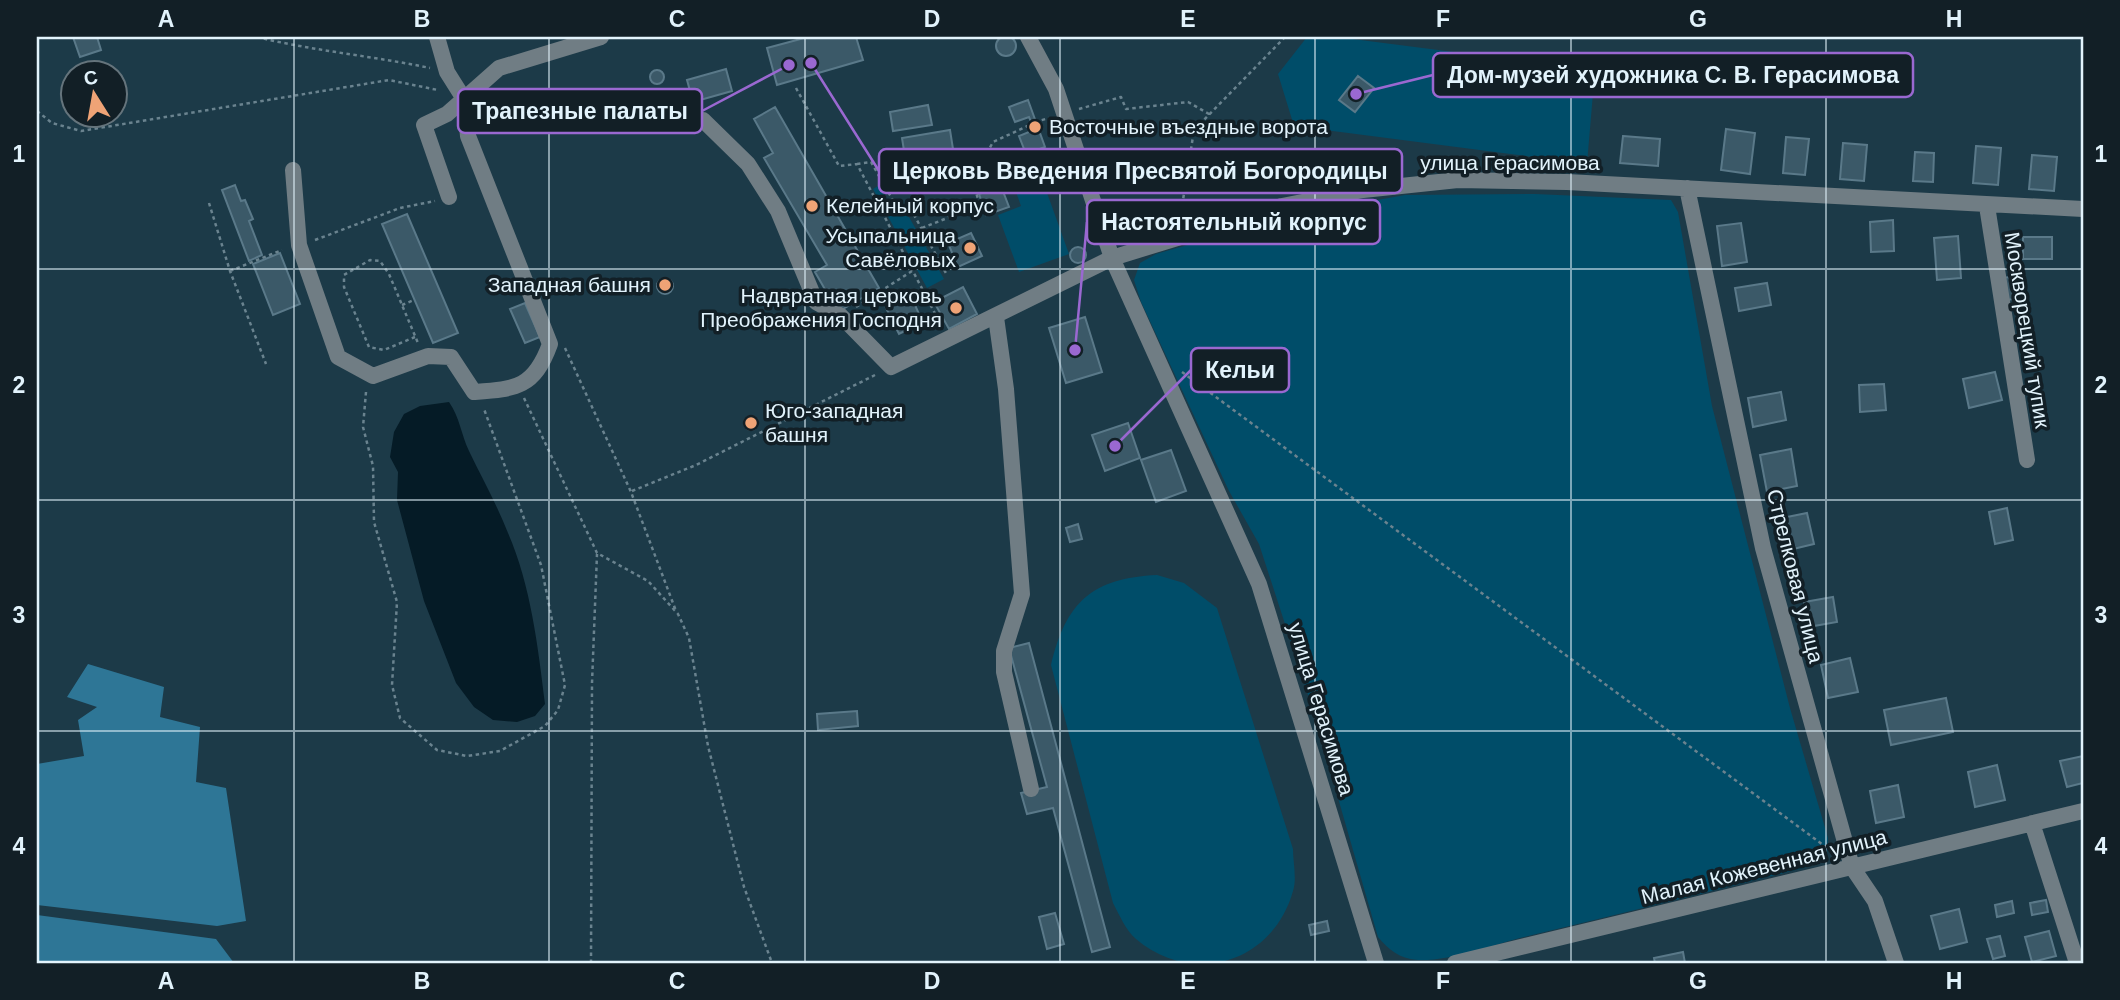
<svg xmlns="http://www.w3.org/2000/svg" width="2120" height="1000" viewBox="0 0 2120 1000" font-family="Arial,sans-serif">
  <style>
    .green { fill: #004d69 }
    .forest { fill: #2e7696 }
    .water { fill: #051b26 }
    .building { fill: #3b5968; stroke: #5a7989; stroke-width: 2 }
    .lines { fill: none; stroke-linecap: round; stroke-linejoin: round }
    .path { stroke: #6a838f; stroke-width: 2.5; stroke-dasharray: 3.5 3.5; stroke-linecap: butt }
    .minor { stroke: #707d84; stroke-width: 16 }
    .grid { fill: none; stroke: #e2f3fc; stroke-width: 2; stroke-opacity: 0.55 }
    .poi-dot { fill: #efa376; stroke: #121f26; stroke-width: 2.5 }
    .labels { text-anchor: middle; stroke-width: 7; stroke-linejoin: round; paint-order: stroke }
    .poi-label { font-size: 21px; fill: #e2f3fc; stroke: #121f26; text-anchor: start }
    .street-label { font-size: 21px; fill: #e2f3fc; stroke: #121f26 }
    .leader { fill: none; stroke: #9a68d1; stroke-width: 2.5 }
    .callout-dot { fill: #9a68d1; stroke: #121f26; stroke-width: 2.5 }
    .callout { fill: #121f26; stroke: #9a68d1; stroke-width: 2.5 }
    .callout-label { font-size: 23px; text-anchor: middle; font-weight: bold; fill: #e2f3fc }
    .neatline { fill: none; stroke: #e2f3fc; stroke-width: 2.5 }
    .grid-label { font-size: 23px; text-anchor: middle; font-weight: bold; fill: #e2f3fc }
  </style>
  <rect width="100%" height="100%" fill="#1c3a48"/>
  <path class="green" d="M1307 37H1337L1595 70 1587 164 1294 126 1278 74Z
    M1037 165 1069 254 1019 272 998 215 1021 206 1010 175Z
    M878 186 894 209 909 217 944 279 927 288 873 189Z
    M1535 194 1671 200 1678 212 1712 406 1790 708 1828 838 1827 858 1804 868C1712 891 1620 914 1528 936 1494 944 1454 961 1418 960 1400 959 1389 950 1378 937L1311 704 1259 544 1229 491 1141 302 1134 280 1140 263 1156 254 1289 216 1405 195Z
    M1157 575 1184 583 1217 608 1293 849C1293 862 1297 879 1293 891 1273 963 1192 987 1136 939 1126 931 1119 914 1113 903L1051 665C1066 602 1092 578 1157 575Z"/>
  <path class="forest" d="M88 664 164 687 160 717 200 727 196 782 226 788 246 921 217 926 37 905V764L84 756 78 720 97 707 67 697Z
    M37 915 216 939 234 963H37Z"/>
  <path class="water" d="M449 402C460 418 461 434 469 451 482 478 497 505 508 533 531 586 538 647 545 704L535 716 517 722 493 720 474 707 456 683 424 601 397 500 398 472 390 457 394 432 404 414 420 406Z"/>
  <path class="building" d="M996 46a10 10 0 1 1 20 0a10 10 0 1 1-20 0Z
    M73 37H97L101 50 80 57Z
    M808 37H856L863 60 777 85 767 48Z
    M726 69 732 91 693 102 687 80Z
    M650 77a7 7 0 1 1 14 0a7 7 0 1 1-14 0Z
    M1358 76 1374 88 1355 112 1339 100Z
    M1028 100 1045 147 1026 154 1019 136 1034 130 1032 124 1029 117 1015 122 1009 107Z
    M928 105 932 125 893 131 890 112Z
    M775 107 879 288 838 312 815 272 827 265 764 158 773 153 754 119Z
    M1726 129 1755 133 1750 174 1721 170Z
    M950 130 956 168 908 176 902 138Z
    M1623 136 1660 139 1658 166 1620 163Z
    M1786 137 1809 139 1805 175 1783 173Z
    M1843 143 1867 145 1864 181 1840 179Z
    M1976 146 2001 148 1998 185 1973 183Z
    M1915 152 1934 153 1933 182 1913 181Z
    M2032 155 2057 157 2054 191 2029 189Z
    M235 185 241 201 245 200 253 219 249 221 262 255 249 261 222 190Z
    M1001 186 1009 207 986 215 979 194Z
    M407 214 458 333 433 343 382 224Z
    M1893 220 1894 251 1871 252 1870 222Z
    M1741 223 1747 262 1722 266 1717 226Z
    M971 233 982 256 958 267 948 243Z
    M1958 236 1961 278 1937 280 1934 238Z
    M2023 237H2052V259H2023Z
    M1070 255a8 8 0 1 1 16 0a8 8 0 1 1-16 0Z
    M280 253 300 304 273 315 253 264Z
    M2015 276 2019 298 2007 300 2003 278Z
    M657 286a8 8 0 1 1 16 0a8 8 0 1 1-16 0Z
    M1767 283 1771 305 1739 311 1735 288Z
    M963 287 977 314 949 329 934 302Z
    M911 296 919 314 907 319 911 328 899 334 886 308Z
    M525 303 540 337 525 343 510 309Z
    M1085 317 1102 372 1066 383 1049 328Z
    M1995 372 2002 400 1969 408 1963 379Z
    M1884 384 1886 410 1860 412 1859 385Z
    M1781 392 1786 420 1753 427 1748 398Z
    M744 423a7 7 0 1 1 14 0a7 7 0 1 1-14 0Z
    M1128 423 1140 458 1105 471 1092 435Z
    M1791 449 1797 486 1767 492 1760 455Z
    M1171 450 1186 491 1156 502 1141 460Z
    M2007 508 2013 540 1995 544 1989 512Z
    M1807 513 1814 544 1789 550 1782 518Z
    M1078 524 1082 539 1070 542 1066 528Z
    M1833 597 1837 622 1808 627 1804 602Z
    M1029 643 1110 947 1092 952 1053 808 1027 814 1021 793 1047 787 1009 648Z
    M1850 658 1858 692 1828 698 1821 665Z
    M1946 698 1953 732 1891 745 1884 710Z
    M857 711 858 726 818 730 817 714Z
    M2083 756V783L2067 787 2060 761Z
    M1997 765 2005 800 1975 807 1968 772Z
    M1898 785 1904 817 1876 823 1870 791Z
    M2046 900 2048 912 2032 915 2030 903Z
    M2012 901 2014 913 1997 917 1995 905Z
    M1959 909 1967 942 1940 949 1931 916Z
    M1055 913 1064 944 1047 949 1039 917Z
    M1327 921 1329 931 1311 935 1309 925Z
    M2049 931 2056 956 2032 962 2025 937Z
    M2000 936 2005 956 1993 959 1987 939Z
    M1683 952 1685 963H1655L1654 958Z"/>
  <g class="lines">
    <path class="path" d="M257 37C314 51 373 56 430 68
      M796 88 839 166 857 164 941 325
      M1079 109 1121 97 1126 109 1188 102 1209 114
      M37 111 52 123 81 131 389 80 438 90
      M1035 122 1049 118
      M857 164 871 162 894 202 913 213 947 275
      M209 203 230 271 266 364
      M1180 219 1194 130 1285 37
      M922 228 980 205 972 180 993 142 1032 124
      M315 240 400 208 435 201
      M230 271 282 250
      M402 305 414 300
      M856 307 912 271
      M415 337 384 350 369 347 344 287V275L370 260 380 261 389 274 418 343
      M565 348 631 492 676 611
      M1182 372 1830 850
      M366 392 363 427 373 466 374 522 397 602 392 685 400 718 437 750 467 756 500 751 545 726 558 710 565 685 541 565 484 409
      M524 398 597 553 648 581 678 614 689 638 708 746 744 887 772 963
      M632 491 696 465 875 375
      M591 963 592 683 597 554"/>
    <path class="minor" d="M437 37 447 72 464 99 447 114 424 125 449 197
      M1028 37 1056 89 1112 258 1259 584 1376 963
      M703 120 748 164 778 211 816 302 841 316 891 367 1112 258 1282 206 1363 190 1458 180 1567 182 2083 209
      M293 170 299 245 338 357 373 376 428 356 451 357 474 392C516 389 534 388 550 344L468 136 464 99 499 68 601 37
      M1687 188 1763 548 1852 867 1875 901 1896 963
      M1987 206 2027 460
      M996 317 1006 389 1022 594 1004 651V672L1031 789
      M2032 823 2077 963
      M1455 963 2083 811"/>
  </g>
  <path class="grid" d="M294 37V963M549 37V963M805 37V963M1060 37V963M1315 37V963M1571 37V963M1826 37V963M37 269H2083M37 500H2083M37 731H2083"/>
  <g class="poi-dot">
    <circle cx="1035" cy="127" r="7"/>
    <circle cx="812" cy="206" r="7"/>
    <circle cx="970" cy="248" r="7"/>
    <circle cx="665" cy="285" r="7"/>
    <circle cx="956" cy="308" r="7"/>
    <circle cx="751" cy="423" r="7"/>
  </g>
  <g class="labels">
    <g class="poi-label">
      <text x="1049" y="134">Восточные въездные ворота</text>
      <text x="826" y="213">Келейный корпус</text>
      <text x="956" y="243" text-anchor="end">Усыпальница<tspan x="956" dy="24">Савёловых</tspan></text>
      <text x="651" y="292" text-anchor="end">Западная башня</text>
      <text x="942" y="303" text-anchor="end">Надвратная церковь<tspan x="942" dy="24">Преображения Господня</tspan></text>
      <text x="765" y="418">Юго-западная<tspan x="765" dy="24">башня</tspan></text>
    </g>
    <g class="street-label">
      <text x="1510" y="170">улица Герасимова</text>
      <text transform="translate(2027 330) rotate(81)" y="7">Москворецкий тупик</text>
      <text transform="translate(1795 576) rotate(76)" y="7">Стрелковая улица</text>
      <text transform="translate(1321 709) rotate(73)" y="7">улица Герасимова</text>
      <text transform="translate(1764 867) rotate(-14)" y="7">Малая Кожевенная улица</text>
    </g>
  </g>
  <path class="leader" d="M1356 94L1433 75M789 65L702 111M811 63L879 171M1075 350L1087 222M1115 446L1191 370"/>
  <g class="callout-dot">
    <circle cx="1356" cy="94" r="7"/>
    <circle cx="789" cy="65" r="7"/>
    <circle cx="811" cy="63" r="7"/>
    <circle cx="1075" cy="350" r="7"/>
    <circle cx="1115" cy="446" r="7"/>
  </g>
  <g class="callout">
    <rect x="1433" y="53" width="480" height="44" rx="7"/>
    <rect x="458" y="89" width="244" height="44" rx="7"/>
    <rect x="879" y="149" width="523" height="44" rx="7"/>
    <rect x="1087" y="200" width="293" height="44" rx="7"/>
    <rect x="1191" y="348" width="98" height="44" rx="7"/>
  </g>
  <g class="callout-label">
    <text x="1673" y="83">Дом-музей художника С. В. Герасимова</text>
    <text x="580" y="119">Трапезные палаты</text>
    <text x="1140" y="179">Церковь Введения Пресвятой Богородицы</text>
    <text x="1234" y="230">Настоятельный корпус</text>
    <text x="1240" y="378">Кельи</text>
  </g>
  <rect width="2120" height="1000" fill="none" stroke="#121f26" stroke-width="77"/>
  <g transform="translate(94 94) rotate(349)"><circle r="33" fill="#121f26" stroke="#65747c" stroke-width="2"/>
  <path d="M0-5L12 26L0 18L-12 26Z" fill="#efa376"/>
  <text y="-10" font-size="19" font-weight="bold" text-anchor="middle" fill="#e2f3fc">С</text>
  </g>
  <rect x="38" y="38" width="2044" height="924" class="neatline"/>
  <g class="grid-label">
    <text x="166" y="27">A</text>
    <text x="422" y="27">B</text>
    <text x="677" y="27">C</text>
    <text x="932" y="27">D</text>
    <text x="1188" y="27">E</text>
    <text x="1443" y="27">F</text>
    <text x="1698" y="27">G</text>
    <text x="1954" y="27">H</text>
    <text x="19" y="162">1</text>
    <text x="2101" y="162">1</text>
    <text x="19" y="393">2</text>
    <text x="2101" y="393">2</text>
    <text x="19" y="623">3</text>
    <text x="2101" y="623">3</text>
    <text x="19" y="854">4</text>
    <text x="2101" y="854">4</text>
    <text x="166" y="989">A</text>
    <text x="422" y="989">B</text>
    <text x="677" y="989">C</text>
    <text x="932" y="989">D</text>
    <text x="1188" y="989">E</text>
    <text x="1443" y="989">F</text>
    <text x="1698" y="989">G</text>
    <text x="1954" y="989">H</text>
  </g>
</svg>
